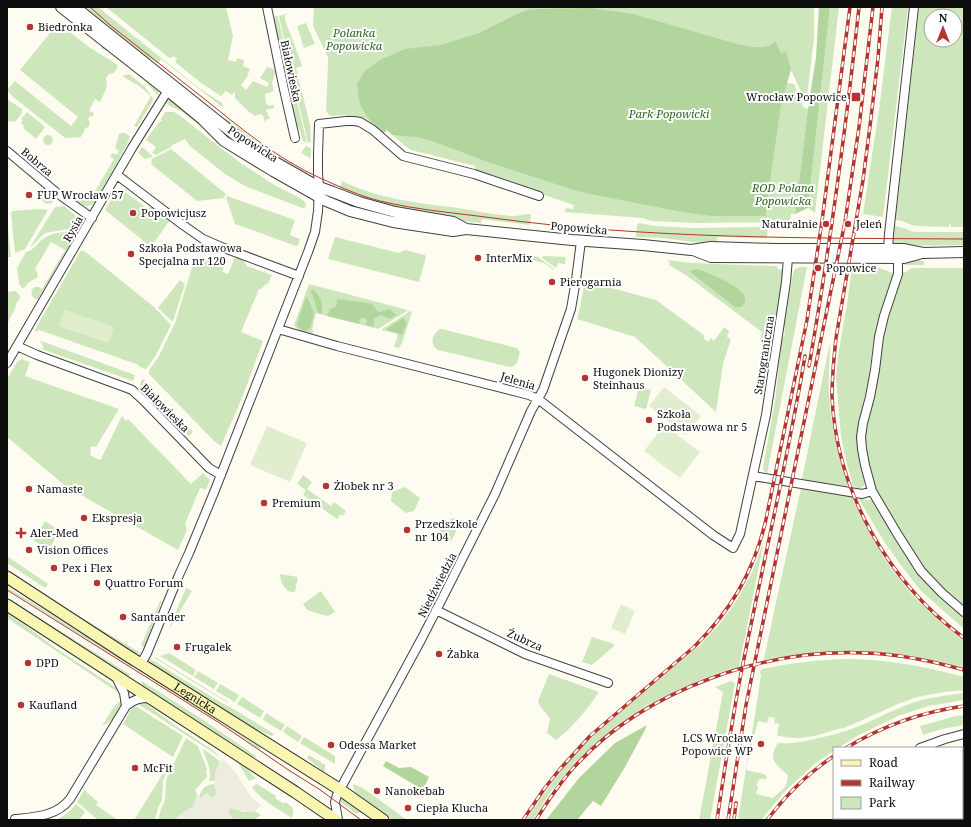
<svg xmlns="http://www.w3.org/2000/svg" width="971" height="827" viewBox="0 0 971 827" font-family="'Noto Serif',serif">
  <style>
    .green { fill: #cee6bc; fill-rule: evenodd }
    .forest { fill: #b2d59d }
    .pitch { fill: #e0eecd }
    .plaza { fill: #eeebdf }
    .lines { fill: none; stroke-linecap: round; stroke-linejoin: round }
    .minor-casing { stroke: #414141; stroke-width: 10 }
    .tertiary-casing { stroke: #414141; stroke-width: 12 }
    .secondary-casing { stroke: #303030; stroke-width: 13 }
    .minor { stroke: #fff; stroke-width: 8 }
    .tertiary { stroke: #fff; stroke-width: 10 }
    .secondary { stroke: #f8f6b0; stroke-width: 11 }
    .tram { stroke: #b33531; stroke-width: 1 }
    .rail-casing { stroke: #b33531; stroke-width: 3.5 }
    .rail { stroke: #fff; stroke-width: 2; stroke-dasharray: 6; stroke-linecap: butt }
    .poi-dot { fill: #b33531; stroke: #fff; stroke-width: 1.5 }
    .labels { text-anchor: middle; stroke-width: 4; stroke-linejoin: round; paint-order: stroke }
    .poi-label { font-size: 11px; fill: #0e0e0e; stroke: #fff; text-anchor: start }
    .park-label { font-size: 11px; font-style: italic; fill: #2b6123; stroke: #fff }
    .street-label { font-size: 11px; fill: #0e0e0e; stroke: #fff }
  </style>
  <rect width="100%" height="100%" fill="#fefcf0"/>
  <path class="green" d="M79 7H98L150 49 199 88 222 103 223 105 222 107 161 59 158 64 150 58 148 62Z
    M106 7H226L233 36 228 60 236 62 237 58 244 60 243 66 250 69 247 77 241 85 246 90 253 81 267 87 269 83 260 78 267 67 276 70 272 83 274 91 265 94 266 103 269 106 274 105V108L266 110 270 119H267L265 122 263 116 261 114 255 116 248 111 235 98V91L232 95 226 91 221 96 201 83 175 62 177 59 173 56 171 58 168 57Z
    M314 7H814V39L807 96H803L791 70 787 83 794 84 804 108 808 109 795 214H791L790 222 695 223 652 221 642 218 565 212V209L567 208 573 209 574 205 506 182 475 171V166L411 150 405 146 387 130 383 134C371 122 364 116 346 117V115L330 116 326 111 328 63V57L313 26Z
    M830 7H839L815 213 808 208Z
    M892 7H908L883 217 863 214 879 110Z
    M919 7H964V227H951V224L949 225V227L915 226V225H914V226L902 221 893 219 894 205H897ZM931 16H955V40H931Z
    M291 13 285 15V20L302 65V66L296 68 310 125 311 142 308 143 292 76 279 16Z
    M278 16 291 77 307 143 303 141 300 131 296 125 273 17Z
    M306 23 315 44 304 48 297 26Z
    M64 25 66 29 89 47 100 54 112 61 118 66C116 70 115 74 109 74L106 78 107 87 100 102 95 99 89 111 94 113 93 116H90L88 119 90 123 88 128 86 127 81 137 65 138 12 96 10 93 7 90 15 81 71 126 78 117 20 70 54 28Z
    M102 43 137 71 135 73 107 51 101 48Z
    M129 74 144 86 153 98 152 102 137 127 134 126 151 96 139 86 122 76Z
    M141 75 158 89 159 91 158 96 147 83 140 77Z
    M7 99 22 109V113L15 122 7 121Z
    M171 99 206 128 205 129 181 111 170 106 165 102Z
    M27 112 45 127 36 139 23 128 24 126 21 123 23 120 21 119Z
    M165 112H174L179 115 239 162 276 186 300 198 306 203 305 209 245 186 225 174 190 146 185 139 172 145 171 147 156 155 152 153 156 147 146 140 153 130 160 121H162L161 119Z
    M226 118 256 141 290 164 289 166 278 160 223 122Z
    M121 133C125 132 129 134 130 138L117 163 94 203C85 210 80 203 72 197V195L74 193 77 192 90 200 114 159 110 156 112 153 117 155 119 151 115 148 119 134Z
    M43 140a5 5 0 1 1 10 0a5 5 0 1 1-10 0Z
    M307 146 311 149V156L310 158 301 153 305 147Z
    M142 147 153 156 152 157 145 159 138 153Z
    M171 149 226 194 224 198 197 201 151 164 152 159Z
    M342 181C378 199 419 203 458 208 476 211 495 215 513 216 519 216 525 214 531 214L530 225 482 219 481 223 454 220 397 209 339 191Z
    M125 189 126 190 125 192 148 209 152 206 170 220 151 247 105 210 116 191Z
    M42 192 45 194 47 193 55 199 52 203 46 204 42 200Z
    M227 196 295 220 290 235 300 239 298 245 296 246 235 224 226 197Z
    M64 206 77 217 79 227 45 233C39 237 36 244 30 247L55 207Z
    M40 209 48 210 25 249 15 253 11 214 12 211Z
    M639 223 654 226 693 228 768 227 767 238 717 237V242L702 243 662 238 636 237 637 225Z
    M892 225C900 226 907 230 915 232H964V245L898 246 895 245 892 242Z
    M7 229H8L11 257H7Z
    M78 230 38 299H35L32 296C31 293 31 289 35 287H39L42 289 65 250 51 242 35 269C42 279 34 278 28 283 27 284 25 287 24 288H22L19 284 17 268 26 252C35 250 38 241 46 237 54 232 69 232 78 230Z
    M335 237 399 253 405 250 425 255 426 257 419 282 328 259Z
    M81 250 87 253 154 307 171 325 156 355 147 368 145 369 138 366 139 365 39 330 37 332 35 331 36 328Z
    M525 254 538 257 553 268 554 270 544 263 524 258Z
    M543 256 566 257 565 264 558 263 556 268 542 258Z
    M195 257 224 268 222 272 228 274 235 257 244 261 247 266 272 275 268 284 265 285 261 289H259L241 332 263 341 242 398 221 446 214 441 149 374V370L159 356 175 323Z
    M667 260 692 263 773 266H777L778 269 784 270 774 335C770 340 766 342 760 339L762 332 687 276 669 265 670 263Z
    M912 261H924V265H904L907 263Z
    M800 267H807L767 474 764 471 763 468 775 401 782 337H784L785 330 784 326 793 274C794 270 795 268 800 267Z
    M852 267H877L893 273H895L882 312H880C870 348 871 387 858 423L860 424 865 480 864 486 859 489 853 486 846 461 841 436 836 378 838 356 847 304Z
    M912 268H964V608L944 591 923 570 881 502 883 500C867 481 864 447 866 423L887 316 902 272H906Z
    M180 280 185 284 173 321H172L158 308Z
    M585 281 656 300 705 336 703 338 708 342 711 338 714 341 724 327 729 331 727 337 731 339 723 364 716 412 635 337 577 319 580 307Z
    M309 284 408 310 407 311 378 329 316 313 312 330 314 331 311 337C305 335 297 330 294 325ZM337 299 372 304 379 312 390 319 380 315 374 319V327L365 325 367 321 364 318H359L360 324 330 309 336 306Z
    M16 291 20 296V299L17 302 15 309 7 324V292Z
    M410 311 412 312 402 343 399 348 394 347 398 334 381 330Z
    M440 329H442L517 348 520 352C518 359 518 366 510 367L438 350C429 345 432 334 440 329Z
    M40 341 44 342 135 375 133 381 41 349 43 348V346Z
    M830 342C830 359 828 377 829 395 831 426 838 456 848 486L826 484 802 479Z
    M23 359 24 360 30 362 25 376 119 409 96 447 93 446 90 448 91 452 90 455 97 459 101 460 102 457 122 416 126 421 128 419 191 484 203 473 210 480 206 490 200 488 185 524 187 530 178 550 74 491 63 484 7 437V379L17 362 20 360Z
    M142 379 145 380 144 382 193 432 189 436 140 385Z
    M639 387 651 390 646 409 634 406Z
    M303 475 312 482 307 489 331 506 334 502 346 511 343 516 341 514 337 519 303 495 306 490 297 484Z
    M405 487 420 498 414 511 406 513 391 501 392 492Z
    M801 488 853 496V500L865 524 886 561 912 595 945 626 964 641V668C942 663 920 658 898 654 854 648 807 652 764 661L763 659 764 658Z
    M859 499 872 500 876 504 895 537 964 615V629L921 591 900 564 883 540Z
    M454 518 461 522 451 541 447 542 440 537 439 529 446 521Z
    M45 521 60 531 48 550 33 540Z
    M764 541 739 667 712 675 675 691 649 704 622 722 605 735 569 769 549 794 533 820H526L543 794 568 762 600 729 701 644 721 622 737 600 752 572Z
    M7 556 48 584 45 588 7 563Z
    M280 574 298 577 295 592C293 592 290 592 288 591 283 587 280 580 280 574Z
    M7 587 41 608 131 665 133 668 7 589Z
    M186 588 192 591 168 631Z
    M321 591 335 612 328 616 323 615 307 610 303 604Z
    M7 598 131 675 127 676H125L7 599Z
    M161 599V603L146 642 147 645 146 648 141 645Z
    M7 613 23 624 57 649 115 687 120 692 116 691 7 618Z
    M73 613 141 653 136 654 133 652 73 614Z
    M592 637 614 644V646L592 665 582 662Z
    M169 653 196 670 193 676 160 656Z
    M155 657 220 697 228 702V703L161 662 154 658Z
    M149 658 220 702 232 708 274 734 272 736 255 729 154 665 150 661Z
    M844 659C853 659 863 659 872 660 903 662 934 669 964 677V690L944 692 917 697 898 704 842 729 841 728C828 732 812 738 798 738 791 738 785 737 779 736L777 735 779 724 774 723 775 718 769 717 767 723 758 721 755 733 754 734 746 770 764 774 767 777 765 780 762 778 758 781 757 786 758 787V790H757L756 794 773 798 786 786 788 775C776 765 767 759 778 743 790 744 802 742 814 739 829 736 844 732 859 726 879 718 898 707 918 701 933 697 949 695 964 693V700L929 706 898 716 859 735 838 748H834V751L817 762 787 789 761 820H738C745 772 754 724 761 675L760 672 762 669C790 663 816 660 844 659Z
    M198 671 218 683 214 689 194 677Z
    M549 674 599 692C587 710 573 727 556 740L547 733 550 719C547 713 539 707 538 701Z
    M147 676 150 677 262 747 260 750 226 726Z
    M142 681 205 721 256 756 254 759 144 688 142 686Z
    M731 681 735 683 710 820H699L723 692 715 687Z
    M220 684 239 695 235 702 216 691Z
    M242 697 264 711 260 718 237 704Z
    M122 700C123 710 112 722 102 726 107 719 114 703 122 700Z
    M135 702H144L173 724 214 751 220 757Z
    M134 706 137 707 183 736 173 757 123 724 132 707Z
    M266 713 285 725 281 731 263 720Z
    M964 715V725L942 729 923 735 920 726 956 716Z
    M287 726 302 736 298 742 283 732Z
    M304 737 335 756V764L300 743Z
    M186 738 198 746 207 769 206 771 207 775V778L205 779 195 790 197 793 194 806 185 811 174 820H158L161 809 165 800 166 780Z
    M203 749 216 758 220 762 215 773V781H209C213 769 205 760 203 749Z
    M309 755 325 765V770L324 772 307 758Z
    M237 761 243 765 256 778 249 781Z
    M169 764H170L163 781 162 800 158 808 155 820H134Z
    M214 784 217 794 211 798H201L199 797C202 788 205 785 214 784Z
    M257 784 276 796 275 798 284 804 285 802C293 807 295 808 292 818 278 809 261 801 252 787Z
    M353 784 363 788 407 820H393L355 792 353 787Z
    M84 790 98 802 96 805 118 820H98L77 802Z
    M341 798H343L363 813H355L341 802Z
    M76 804 85 812 79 820H56C64 816 71 811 76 804Z
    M230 807 243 812 255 811 261 815 254 820H236L233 819 228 812Z"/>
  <path class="forest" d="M819 7H830L808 208 795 214 808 109 816 57Z
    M591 8 633 14 734 43C745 46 767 52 775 41L781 53 786 52 791 69 781 105 766 208V216H712L682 212 580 192 488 162 432 141 417 137 392 135 387 130 383 134 371 122 363 110 359 101 357 84 364 72 380 60 405 49 441 45 479 33 517 14 528 10 538 9Z
    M697 269C709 273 738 285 744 295 745 297 745 300 745 302L741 307H735L689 271Z
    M313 289C321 297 324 303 321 314L318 313 313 296 310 292Z
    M306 297H307L314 313 310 328 305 332 298 327 297 323Z
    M337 299 362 302 372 304 379 312 390 309 396 315 390 319 380 315 374 319V327L365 325 367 321 364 318 359 319 360 324 327 316 330 309 336 306Z
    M403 318 407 323 402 335 387 330 386 329Z
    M647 725 645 730 625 767 601 806 593 801 577 820H546L579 778 615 743Z
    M386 761 399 768 411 767 429 777 423 790 383 766Z"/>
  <path class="pitch" d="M65 310 114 327 108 343 59 326Z
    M664 387 701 416 686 435 649 406Z
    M664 425 700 452 680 478 644 451Z
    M267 426 307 443 290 482 250 465Z
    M621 604 635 611 625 634 611 628Z"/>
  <path class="plaza" d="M222 758 237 774 251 797 261 805 255 811 251 812 241 811 230 808 228 812 233 819 236 820H174L185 811 194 806 197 794 201 798 207 793 211 798 217 794 214 784 215 773 217 768Z"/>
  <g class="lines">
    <g class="minor-casing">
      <path id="minor" d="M267 7 283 85 295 138
        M7 151 57 193 92 218
        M117 175 183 225 203 239 224 248 299 276
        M888 249 889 234 914 7
        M898 258V274L884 316 879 337 875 370 870 397 863 423 861 437 862 449 865 465 872 491 898 535 921 571 942 593 964 612
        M278 329 337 346 529 395 538 399 713 535 733 548 740 534 766 415 786 282 788 258
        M17 346 37 355 127 388 132 390 143 400 209 468 221 475
        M7 363 132 148 170 87
        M753 476 862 494 872 491
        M436 610 525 654 608 683
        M141 664 147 653 179 575 189 553 215 490 308 252 315 232 318 211 319 187 318 173V155L319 124 346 121H354L360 122 373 130 403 156 474 174 539 196
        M116 677 124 693 126 706
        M920 748 945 739 964 734
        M15 820V819C36 817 57 816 70 799L126 706C134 699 140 698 150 698
        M338 820 335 802 337 795 422 638 443 597 495 494 531 411 543 390 571 309 576 280 581 241
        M929 820V818"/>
    </g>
    <g class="tertiary-casing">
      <path id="tertiary" d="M61 7 168 91 202 119 224 141 273 171 326 201 350 211 393 222 453 231 466 229 572 240 643 245 691 250 711 247 774 249H903L923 253 964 252
        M75 7 244 142 268 158 319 187 333 192 359 202 395 212 453 222 466 229
        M693 250 711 257 898 258H904L919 254"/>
    </g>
    <g class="secondary-casing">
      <g id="secondary">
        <path id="s1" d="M7 577 125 654 339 789 383 820"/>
        <path d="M7 605 295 792 336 820"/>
      </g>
    </g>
    <use href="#minor" class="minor"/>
    <use href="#tertiary" class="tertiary"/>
    <use href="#secondary" class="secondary"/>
    <path class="tram" d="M90 7 110 25C142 50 175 76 207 101 243 130 278 159 320 178 340 187 360 196 380 201 417 210 456 213 493 218 649 239 807 238 964 239
      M7 590 218 722 290 771 319 789 361 820"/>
    <g class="rail-casing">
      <path id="rail" d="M882 7 878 58 870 126 863 180 836 338C834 357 832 377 832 396 836 491 888 582 964 638
        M809 366C830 247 846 127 859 7
        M846 748C882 726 922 712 964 706
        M523 820 544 789 560 769 590 736 694 647C731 610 752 575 765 524L807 320 822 221 850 7
        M536 820C549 799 562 779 579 762 648 689 766 648 866 653 899 654 932 661 964 670
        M717 820C724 773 731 726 740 679 761 571 787 464 805 356
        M728 820 746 705 845 222 859 127 873 7
        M734 820 736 803
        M767 820C786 795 808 773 834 756"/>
    </g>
    <use href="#rail" class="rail"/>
  </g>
  <g class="poi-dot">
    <circle cx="30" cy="27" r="4"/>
    <rect x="851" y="92" width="10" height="10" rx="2"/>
    <circle cx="29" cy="195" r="4"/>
    <circle cx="133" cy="213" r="4"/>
    <circle cx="826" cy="224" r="4"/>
    <circle cx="848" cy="224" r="4"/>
    <circle cx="131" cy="254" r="4"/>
    <circle cx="478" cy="258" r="4"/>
    <circle cx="818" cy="268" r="4"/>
    <circle cx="552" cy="282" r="4"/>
    <circle cx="585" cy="378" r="4"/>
    <circle cx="649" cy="420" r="4"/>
    <circle cx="326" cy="486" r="4"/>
    <circle cx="29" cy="489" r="4"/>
    <circle cx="264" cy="503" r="4"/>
    <circle cx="84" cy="518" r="4"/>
    <circle cx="407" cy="530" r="4"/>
    <path d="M19 527h4v4h4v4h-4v4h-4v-4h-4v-4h4z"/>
    <circle cx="29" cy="550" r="4"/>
    <circle cx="54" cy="568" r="4"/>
    <circle cx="97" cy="583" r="4"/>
    <circle cx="123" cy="617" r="4"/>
    <circle cx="177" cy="647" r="4"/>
    <circle cx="439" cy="654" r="4"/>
    <circle cx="28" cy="663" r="4"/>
    <circle cx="21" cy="705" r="4"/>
    <circle cx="761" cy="744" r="4"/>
    <circle cx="331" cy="745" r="4"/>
    <circle cx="135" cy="768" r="4"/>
    <circle cx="377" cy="791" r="4"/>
    <circle cx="408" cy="808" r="4"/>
  </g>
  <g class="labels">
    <g class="poi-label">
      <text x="38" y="31">Biedronka</text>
      <text x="847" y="101" text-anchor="end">Wrocław Popowice</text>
      <text x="37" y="199">FUP Wrocław 57</text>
      <text x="141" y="217">Popowicjusz</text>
      <text x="818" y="228" text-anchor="end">Naturalnie</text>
      <text x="856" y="228">Jeleń</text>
      <text x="139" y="252">Szkoła Podstawowa<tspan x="139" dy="13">Specjalna nr 120</tspan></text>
      <text x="486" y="262">InterMix</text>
      <text x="826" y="272">Popowice</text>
      <text x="560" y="286">Pierogarnia</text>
      <text x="593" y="376">Hugonek Dionizy<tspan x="593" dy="13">Steinhaus</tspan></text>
      <text x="657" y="418">Szkoła<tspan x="657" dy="13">Podstawowa nr 5</tspan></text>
      <text x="334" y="490">Żłobek nr 3</text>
      <text x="37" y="493">Namaste</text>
      <text x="272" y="507">Premium</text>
      <text x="92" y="522">Ekspresja</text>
      <text x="415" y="528">Przedszkole<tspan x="415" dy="13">nr 104</tspan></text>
      <text x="30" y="537">Aler-Med</text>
      <text x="37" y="554">Vision Offices</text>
      <text x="62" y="572">Pex i Flex</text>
      <text x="105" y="587">Quattro Forum</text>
      <text x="131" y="621">Santander</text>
      <text x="185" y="651">Frugalek</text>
      <text x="447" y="658">Żabka</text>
      <text x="36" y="667">DPD</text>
      <text x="29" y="709">Kaufland</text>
      <text x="753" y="742" text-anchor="end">LCS Wrocław<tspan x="753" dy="13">Popowice WP</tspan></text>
      <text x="339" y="749">Odessa Market</text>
      <text x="143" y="772">McFit</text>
      <text x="385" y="795">Nanokebab</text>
      <text x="416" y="812">Ciepła Klucha</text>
    </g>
    <g class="park-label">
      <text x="354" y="37">Polanka<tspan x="354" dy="13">Popowicka</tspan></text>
      <text x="669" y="118">Park Popowicki</text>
      <text x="783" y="192">ROD Polana<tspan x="783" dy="13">Popowicka</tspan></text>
    </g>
    <g class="street-label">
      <text transform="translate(291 71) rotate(78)" y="4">Białowieska</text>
      <text transform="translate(253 144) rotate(33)" y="4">Popowicka</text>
      <text transform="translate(37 162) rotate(40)" y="4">Bobrza</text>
      <text transform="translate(579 228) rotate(5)" y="4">Popowicka</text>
      <text transform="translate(73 229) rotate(-60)" y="4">Rysia</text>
      <text transform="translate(764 355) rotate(-81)" y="4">Starograniczna</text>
      <text transform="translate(518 381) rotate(17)" y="4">Jelenia</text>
      <text transform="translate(165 408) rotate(45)" y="4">Białowieska</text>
      <text transform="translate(437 585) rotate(-63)" y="4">Niedźwiedzia</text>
      <text transform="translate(525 640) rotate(24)" y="4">Żubrza</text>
      <text dy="4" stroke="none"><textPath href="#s1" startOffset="224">Legnicka</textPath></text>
    </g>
  </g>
  <rect width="971" height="827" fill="none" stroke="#0e0e0e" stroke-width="16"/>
  <rect x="833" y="747" width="130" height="72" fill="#ffffff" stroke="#9f9f9f"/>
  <rect x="841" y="760" width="20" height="6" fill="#f8f6b0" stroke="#9f9f9f"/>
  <text x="869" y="767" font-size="12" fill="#0e0e0e">Road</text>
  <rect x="841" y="780" width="20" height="6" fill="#b33531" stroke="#9f9f9f"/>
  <text x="869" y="787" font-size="12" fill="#0e0e0e">Railway</text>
  <rect x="841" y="797" width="20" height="12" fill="#cee6bc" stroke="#9f9f9f"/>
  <text x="869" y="807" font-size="12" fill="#0e0e0e">Park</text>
  <g transform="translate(943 28)"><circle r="19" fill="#ffffff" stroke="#9f9f9f"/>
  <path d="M0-3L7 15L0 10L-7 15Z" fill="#b33531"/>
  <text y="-6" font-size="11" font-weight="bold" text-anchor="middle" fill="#0e0e0e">N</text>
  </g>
</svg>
